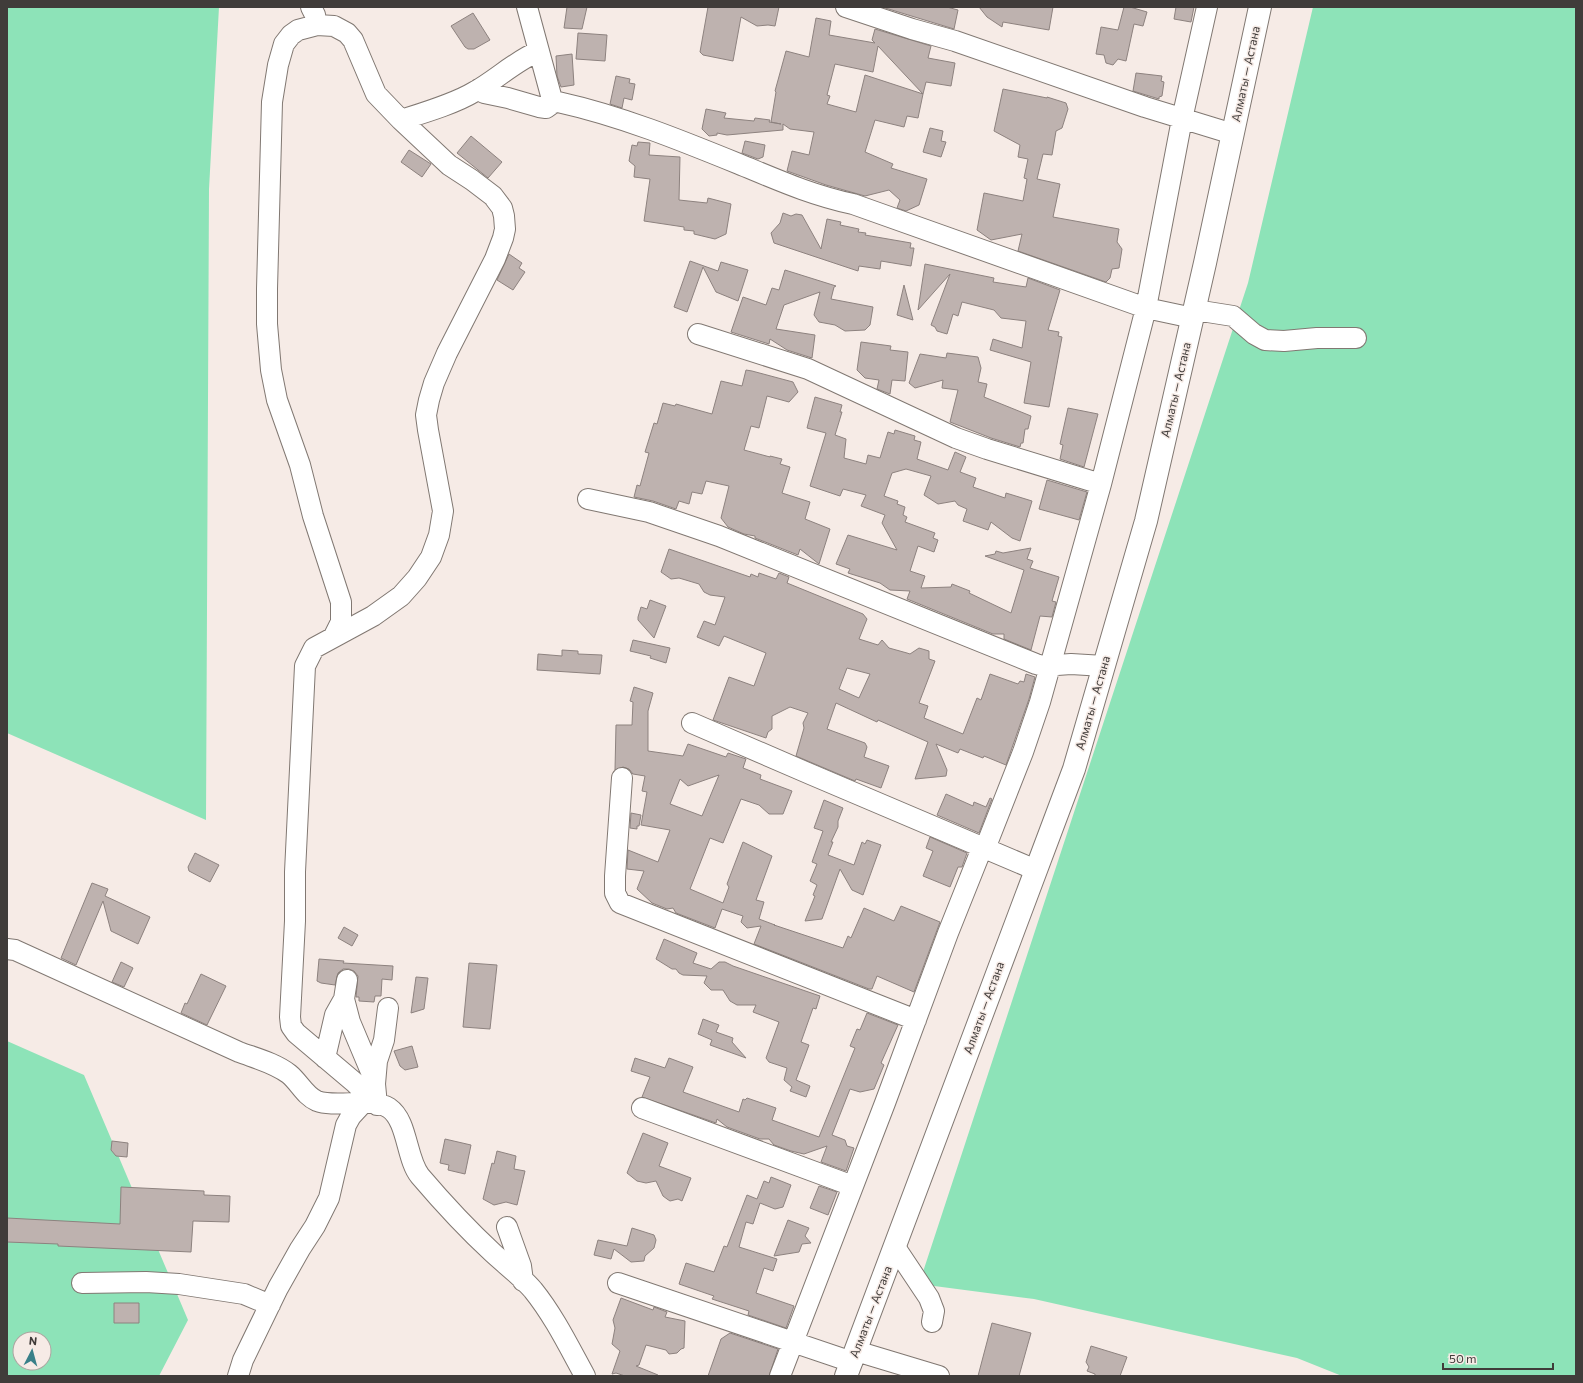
<svg xmlns="http://www.w3.org/2000/svg" width="1583" height="1383" viewBox="0 0 1583 1383" font-family="Commissioner,sans-serif">
  <style>
    .green { fill: #8de3b8; fill-rule: evenodd }
    .building { fill: #beb2af; stroke: #8d827f; fill-rule: evenodd }
    .lines { fill: none; stroke-linecap: round; stroke-linejoin: round }
    .minor-casing { stroke: #817872; stroke-width: 22 }
    .highway-casing { stroke: #817872; stroke-width: 24 }
    .minor { stroke: #fff; stroke-width: 20 }
    .highway { stroke: #fff; stroke-width: 22 }
    .labels { text-anchor: middle; stroke-width: 3; stroke-linejoin: round; paint-order: stroke }
    .street-label { font-size: 12px; fill: #403c3a; stroke: #f6ebe6 }
  </style>
  <rect width="100%" height="100%" fill="#f6ebe6"/>
  <path class="green" d="M7 7H219L209 189 206 820 7 733Z
    M1313 7H1576V1376H1342L1297 1358 1034 1299 919 1284 1248 283Z
    M7 1041 84 1075 188 1320 159 1376H7ZM20 1339H44V1363H20Z"/>
  <path class="building" d="M567 7H587L582 29 564 28Z
    M708 7H779L775 26 768 25 757 26 741 17 733 61 703 55 700 52Z
    M882 7H947L958 10 954 29Z
    M979 7H1053L1049 30 1003 22 1002 27 987 17Z
    M1124 7H1130L1147 12 1143 26 1134 24 1126 61 1118 59 1113 65 1106 63 1104 55 1096 54 1101 27 1118 30Z
    M1176 7H1194L1191 22 1174 19Z
    M473 13 490 40 474 49H468L465 47 451 26Z
    M816 18 831 21 829 35 875 43 872 40 875 29 931 46 928 58 955 63 951 86 926 82 923 94 878 46 873 72 835 64 827 95 830 96 827 104 856 112 865 75 923 94 918 118 907 116 904 127 875 120 865 152 893 164 891 168 927 179 919 205 906 211 897 208 900 200 889 190 865 196 826 185 787 171 792 151 809 155 814 132 790 129 783 124V130L727 135 717 133V135L709 136 702 129 706 109 726 113 724 118 754 121 755 118 770 120 769 122 781 124 771 122 776 92 775 91 786 51 809 57Z
    M578 33 607 35 605 61 576 59Z
    M572 54 574 85 561 87 557 76 556 56Z
    M1136 73 1162 76 1161 81 1164 82 1162 96 1159 97V99L1133 91Z
    M616 76 630 79 629 83 635 84 632 100 624 98 622 108 610 104Z
    M1003 89 1047 98V97L1066 103 1068 109 1062 128 1056 131 1052 155 1043 154 1037 179 1060 184 1053 217 1119 229 1117 242 1122 249 1119 268 1112 269 1110 278 1106 282 1018 251 1022 234 991 240 977 230 984 193 1023 201 1027 179 1024 178 1028 159 1018 157 1020 145 994 131Z
    M930 128 943 131 941 141 946 142 941 157 923 152Z
    M471 136 502 162 488 178 457 153Z
    M745 141 765 145 763 157 758 159 742 153Z
    M638 142 650 143 649 155 680 157 679 200 707 203 708 198 731 204 726 234 715 239 694 234V231L684 230V227L644 221 650 179 634 177 635 166 629 161 632 145 637 146Z
    M409 150 431 164 422 177 401 162Z
    M783 213 791 216 796 214 802 215 821 249 827 219 841 222 840 225 859 229 858 232 866 233 865 235 911 243 910 248H914L911 266 881 261 880 269 859 266 858 271 774 243 771 233 780 223Z
    M509 254 522 263 519 268 525 272 513 290 497 280Z
    M690 261 718 271 721 262 748 270 738 301 716 292 703 267 687 312 674 307Z
    M925 264 994 278 993 282 1026 287 1028 278 1060 290 1048 330 1059 332 1058 336 1062 337 1049 407 1024 403 1031 362 990 350 993 339 1022 348 1026 321 1001 318 994 310 962 302 958 316 953 314 947 334 937 331 935 327 931 325 950 274 918 310Z
    M785 270 836 286 834 287 831 299 873 307 870 325 865 330 845 331 835 325 819 322 814 315 820 292 784 305 776 329 815 335 812 358 787 350 770 339 769 344 731 332 743 297 766 305 772 288 779 290Z
    M904 285 913 320 897 315Z
    M861 342 891 346 890 350 908 352 905 381 892 380 890 394 877 389 879 380 865 378 857 370Z
    M947 353 978 357 981 368 978 382 987 384 984 397 1031 416 1028 429H1025L1023 443H1021L1020 447 991 438 950 422 958 390 942 388 943 380 915 388 909 383 920 354 946 358Z
    M746 370 752 371 793 382 798 392 789 402 767 396 759 428 751 426 744 450 770 457V456L782 459 780 464 790 467 782 493 810 502 805 519 830 529 819 564 800 549 798 555 755 538V536L744 534 728 527 721 518 729 486 706 481 702 494 692 492 689 504 679 501 676 509 653 501 634 497 637 485 640 486 649 453 645 452 654 423 657 424 663 403 675 406 676 404 712 414 721 381 742 386Z
    M815 397 842 405 840 412H842L835 435 846 439 844 458 866 464 868 455 880 458 888 432 894 434 895 430 915 436 914 440 921 442 917 459 948 470 955 452 966 457 960 472 976 478 973 487 1005 498 1006 493 1032 501 1020 541 1012 538 991 522 988 530 963 521 967 509 958 505 955 501 938 504 924 495 931 476 906 469 892 473 884 496 898 501 897 504 905 507 903 515 907 517 905 522 935 533 933 538 938 540 934 552 918 546 910 571 925 576 921 588 951 587 952 584 970 591 969 593 1011 613 1024 570 985 556 995 554 996 551 1003 553 1031 548 1027 559 1033 561 1030 568 1059 577 1052 601 1056 602 1052 617 1040 616 1031 650 1004 639V634H993L907 599 910 591 890 590 880 583 848 573 850 569 836 564 848 535 897 550 882 523 885 515 861 506 866 495 843 489 840 496 810 486 826 433 807 428Z
    M1068 408 1098 414 1084 467 1060 459 1063 445 1060 444Z
    M1047 480 1087 492 1079 520 1039 509Z
    M669 549 750 577 751 574 758 577 759 573 776 579 779 573 789 577 787 583 863 614 867 619 859 639 878 645 882 640 889 648 907 653 910 654 919 648 929 651V659L935 661 919 703 928 706 924 718 963 734 977 698 981 700 990 674 1018 684 1020 681 1024 682 1026 674 1035 677 1029 699 1006 765 984 756 983 758 960 749 958 753 936 744 947 770 946 776 915 779 928 742 878 720 877 722 836 703 827 729 865 743 867 747 864 757 889 766 881 788 856 779 855 781 796 756 804 728 803 723 808 713 790 707 772 716V729L768 732 766 738 713 720 729 677 754 686 766 653 724 636 719 646 697 637 704 621 715 625 725 597 710 595 704 592 699 584 679 578 671 579 661 572ZM847 668 870 674 859 698 839 689Z
    M650 600 666 606 654 638 638 620V617L641 607 647 609Z
    M633 640 670 648 666 663 650 658 651 656 630 651Z
    M562 650 578 651V654L602 655 600 674 537 670 538 654 562 656Z
    M634 687 653 693 648 711V751L683 756 688 744 726 757 728 753 746 759 743 768 761 775 760 779 792 791 783 814H769L759 805 741 799 723 843 710 838 690 889 723 903 729 887 727 884 743 842 772 856 756 900 764 902 759 919 775 925H774L843 948 848 936 851 938 864 908 894 921 901 906 940 922 914 992 877 976 872 989H869L754 944 761 926 747 928 741 922 743 916 722 909 715 928 676 913 673 908 667 909 652 903 637 889 644 871 627 869 628 850 658 862 670 830 641 825 647 792 642 791 645 776 633 774 629 769 623 767 615 770 616 725H632L633 702 630 701ZM719 775 702 816 670 804 680 779 688 786Z
    M946 794 973 806 974 802 986 807 990 798 992 799 979 833 937 815Z
    M824 800 843 808 838 821V827L831 842H833L828 855 854 865 862 842 865 844 867 840 881 845 863 895 852 890 840 869 822 919 805 921 815 896 813 895 817 885 810 881 817 864 812 862 823 831 814 828Z
    M631 813 641 815 639 826H637V829L630 828Z
    M930 837 967 853 962 867H958L950 887 923 876 933 851 926 848Z
    M195 853 219 865 210 882 189 871 188 867Z
    M92 883 108 889 105 896 150 917 138 944 111 931 103 901 76 965 61 958Z
    M344 927 358 935 352 946 338 938Z
    M664 939 697 953 693 963 711 969 719 962H725L733 966 820 996 816 1009 813 1008 801 1042 809 1045 796 1080 810 1086 806 1097 790 1091 792 1087 784 1080 787 1068 769 1062 766 1058 779 1022 753 1012 756 1005H737L730 1001 723 990H711L704 983 707 976 683 975 679 973 676 969H672L656 959Z
    M319 959 344 961 343 963 393 966 392 980 382 979 381 996H375L374 1002 359 1001V997H356L358 976 354 971 349 969H343L338 973 335 985 321 983 317 981Z
    M121 962 133 968 124 987 112 982Z
    M469 963 497 965 490 1029 463 1027Z
    M201 974 226 986 207 1025 181 1013 185 1003 187 1004Z
    M416 977 428 978 424 1009 411 1013Z
    M867 1013 898 1025 881 1063 884 1065 874 1089 860 1092 850 1089 832 1135 845 1140 847 1146 854 1148 846 1171 821 1162 827 1146 804 1154 791 1151 774 1145 769 1139H760L727 1127 717 1119 716 1123 642 1097 650 1077 631 1071 635 1058 665 1068 669 1058 693 1067 683 1092 739 1112 743 1099 745 1100 747 1098 776 1108 772 1120 819 1137 855 1048 850 1046 857 1029 860 1030Z
    M703 1019 719 1025 716 1032 733 1038 732 1042 746 1058 710 1045 712 1040 698 1034Z
    M412 1046 418 1067 405 1070 400 1066 394 1051Z
    M643 1133 668 1143 659 1166 691 1178 682 1201 678 1199 670 1201 667 1199 663 1196 656 1181 646 1183 637 1181 627 1173Z
    M445 1139 471 1145 465 1174 448 1170 449 1165 440 1163Z
    M112 1141 128 1143 127 1157 116 1156 111 1150Z
    M497 1151 516 1156 514 1169 525 1171 517 1205 506 1202 494 1205 483 1199 492 1163 494 1164Z
    M771 1177 791 1185 783 1207 775 1209 760 1203 753 1224 746 1222 739 1247 777 1259 773 1271 764 1268 756 1293 794 1306 786 1328 748 1315 749 1311 712 1299 714 1296 679 1284 686 1263 714 1272 724 1246 727 1247 747 1195 757 1199 764 1181 769 1183Z
    M819 1186 837 1192 828 1215 810 1208Z
    M121 1187 204 1191V1195L230 1196 229 1222 193 1221 191 1252 58 1246V1244L7 1242V1218L120 1224Z
    M788 1220 809 1228 805 1236 811 1243 802 1244 799 1252 774 1256Z
    M632 1228 654 1235 656 1240 654 1248 645 1256 644 1261 631 1262 614 1249 611 1259 594 1255 598 1240 627 1246Z
    M621 1298 653 1310 654 1307 667 1312 665 1317 685 1321 684 1348 681 1349 677 1353 669 1354 666 1350 646 1345 639 1365 636 1366 658 1375V1376H625L616 1373 612 1374 620 1351 612 1344 615 1328 613 1320Z
    M114 1303H139V1323H114Z
    M992 1323 1031 1333 1019 1376H978Z
    M730 1333 778 1349 769 1376H708L721 1339Z
    M1091 1346 1127 1357 1120 1376H1095V1374L1087 1371 1089 1367 1086 1362Z"/>
  <g class="lines">
    <g class="minor-casing">
      <path id="minor" d="M311 7 315 15 317 25
        M527 7 553 103
        M846 7 912 29 955 41 1145 107 1233 134
        M479 89 484 93 508 98 539 107 546 108 553 103 558 102C621 116 680 140 739 164 778 180 811 195 853 204L1146 308 1193 318
        M401 120C423 113 454 104 474 92 496 80 515 61 539 51
        M1195 310 1233 316 1254 334 1265 340 1284 341 1317 338H1356
        M698 334 808 369 956 438 987 449 1101 484
        M588 499 649 512 719 536 1036 664 1050 668 1057 665 1071 664 1104 666
        M334 636 341 622V602L313 516 300 465 277 400 271 370 267 324V289L272 102 278 65 284 44 291 35 298 30 317 25 334 26 347 33 353 40 376 94 401 120 449 165 472 180 493 196 502 208 504 216 505 229 503 238 495 259 447 353 434 383 429 400 426 415 428 430 443 511 439 535 431 557 417 578 401 596 373 616 314 648 305 666 295 872V921L290 1017 291 1026 296 1033 354 1082 377 1105
        M692 723 810 774 1036 870
        M622 778 615 876V893L620 903 916 1020
        M7 949 15 950 239 1052C255 1058 275 1063 289 1074 299 1082 305 1096 317 1101 335 1108 372 1097 389 1108 408 1121 406 1159 420 1176 443 1203 467 1229 493 1253 506 1265 522 1277 533 1290 554 1316 569 1347 585 1376
        M344 999 350 1022 374 1079
        M325 1058 335 1015 344 999 347 980
        M377 1105 375 1084 377 1061 384 1040 388 1008
        M642 1108 853 1186
        M507 1227 521 1266 523 1281
        M895 1247 929 1298 934 1311 932 1322
        M82 1283 146 1282 179 1284 244 1294 270 1305
        M618 1283 852 1362
        M856 1351 939 1376
        M238 1376 243 1360 278 1288 300 1249 315 1226 329 1198 346 1125 351 1116 363 1103
        M780 1376 885 1103 948 933 982 848 988 841 1023 752 1040 702 1101 484 1146 308 1182 119 1207 7"/>
    </g>
    <g class="highway-casing">
      <path id="highway" d="M846 1376 1074 769 1146 521 1205 263 1260 7"/>
    </g>
    <use href="#minor" class="minor"/>
    <use href="#highway" class="highway"/>
  </g>
  <g class="labels">
    <g class="street-label">
      <text transform="translate(1246 74) rotate(-78)" y="4">Алматы — Астана</text>
      <text transform="translate(1176 390) rotate(-77)" y="4">Алматы — Астана</text>
      <text transform="translate(1093 703) rotate(-74)" y="4">Алматы — Астана</text>
      <text transform="translate(984 1008) rotate(-70)" y="4">Алматы — Астана</text>
      <text transform="translate(871 1312) rotate(-69)" y="4">Алматы — Астана</text>
    </g>
  </g>
  <rect width="1583" height="1383" fill="none" stroke="#403c3a" stroke-width="16"/>
  <g transform="translate(32 1351) rotate(6)"><circle r="19" fill="#f6ebe6" stroke="#ada5a1"/>
  <path d="M0-3L7 15L0 10L-7 15Z" fill="#398089"/>
  <text y="-6" font-size="11" font-weight="bold" text-anchor="middle" fill="#403c3a">N</text>
  </g>
  <path d="M1443 1363v6h110v-6" fill="none" stroke="#403c3a" stroke-width="2"/>
  <text x="1449" y="1363" font-size="12" fill="#403c3a" stroke="#f6ebe6" stroke-width="3" paint-order="stroke">50 m</text>
</svg>
